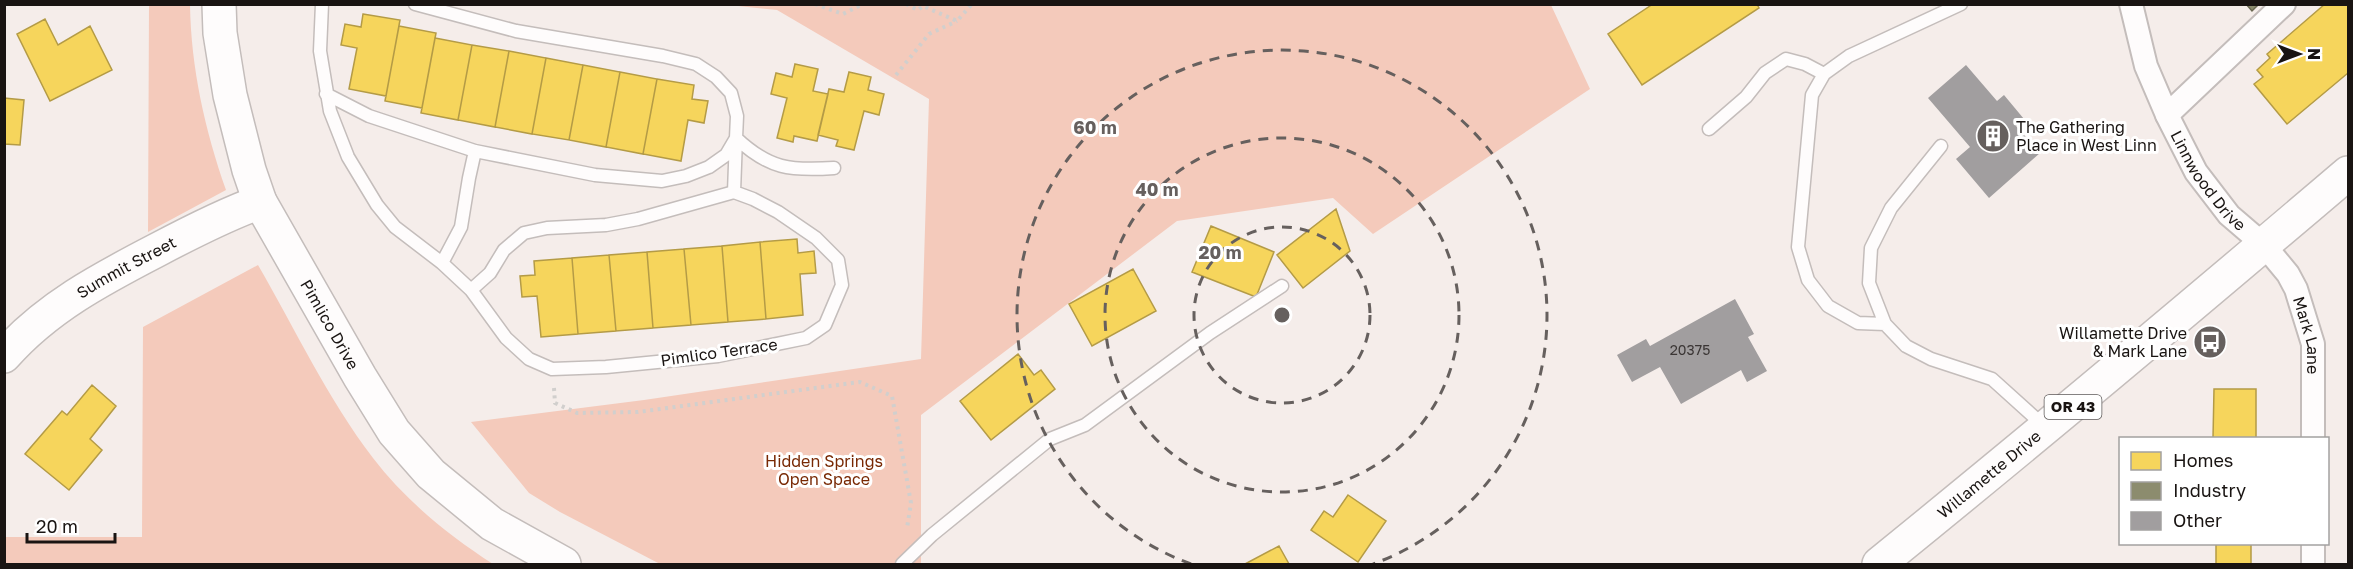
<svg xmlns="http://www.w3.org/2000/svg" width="2353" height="569" viewBox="0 0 2353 569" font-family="'Golos Text',sans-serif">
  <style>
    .green { fill: #f4cabb }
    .homes { fill: #f6d55c; stroke: #b49b46; stroke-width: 1.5 }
    .industry { fill: #8c8c6e; stroke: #6a6852; stroke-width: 1.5 }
    .building { fill: #a19e9f }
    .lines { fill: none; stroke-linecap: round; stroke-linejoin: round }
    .lane-casing { stroke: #c4bdbb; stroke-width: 15 }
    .street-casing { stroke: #c4bdbb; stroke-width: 26 }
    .secondary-casing { stroke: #c4bdbb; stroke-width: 36 }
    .primary-casing { stroke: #c4bdbb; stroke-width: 36 }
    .path { stroke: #d1cfcd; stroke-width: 4; stroke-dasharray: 3 4.5; stroke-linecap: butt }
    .lane { stroke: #fefcfc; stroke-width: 12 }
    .street { stroke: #fefcfc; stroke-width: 22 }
    .secondary { stroke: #fefcfc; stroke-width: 33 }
    .primary { stroke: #fefcfc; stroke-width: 33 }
    .ring { fill: none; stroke: #66605e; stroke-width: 3; stroke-dasharray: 10 8 }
    .labels { text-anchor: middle; stroke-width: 6; stroke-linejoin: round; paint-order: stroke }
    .number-label { font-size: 14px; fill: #3b3635 }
    .shield { fill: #fff; stroke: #5e5a59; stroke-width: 1.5 }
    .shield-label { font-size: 15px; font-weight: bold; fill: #191412 }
    .poi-label { font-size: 16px; fill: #191412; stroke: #fff; text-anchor: start }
    .street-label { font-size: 16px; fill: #191412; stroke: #fff }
    .park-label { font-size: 16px; fill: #782803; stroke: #fff }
    .centre { fill: #66605e; stroke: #fff; stroke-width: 3 }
    .ring-label { font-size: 18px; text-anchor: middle; font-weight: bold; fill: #66605e; stroke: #fff; stroke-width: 6; stroke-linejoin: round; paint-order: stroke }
  </style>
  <rect width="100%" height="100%" fill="#f5edea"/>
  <path class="green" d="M149 5H190C191 68 205 130 226 190L148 232Z
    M729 5H1551L1590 89 1373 234 1333 198 1177 221 921 415V564H660L560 512 529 493 471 422 644 400 921 359 929 99 777 10Z
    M258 265C295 329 328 399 373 458 406 501 448 535 493 564H5V537H142L143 327Z"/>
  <path class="homes" d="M1653 4H1757L1759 8 1642 85 1608 34Z
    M2325 4H2348V73L2287 124 2254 84 2263 77 2257 70 2270 58 2267 54Z
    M363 14 400 20 386 96 349 89 357 48 341 45 345 24 361 27Z
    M45 19 58 45 90 26 112 70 50 101 17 34Z
    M399 26 436 33 422 108 385 101Z
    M435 38 472 45 458 120 421 113Z
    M472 45 509 51 495 127 458 120Z
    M509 51 546 58 532 134 495 127Z
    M546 58 583 65 569 140 532 134Z
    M795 64 818 69 813 91 828 94 817 141 794 136 793 142 777 138 787 98 771 94 776 73 792 77Z
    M583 65 620 72 606 147 569 140Z
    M620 72 657 79 643 154 606 147Z
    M849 72 871 77 868 90 884 94 879 115 864 111 854 150 836 146 838 140 818 135 829 89 844 92Z
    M657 79 694 85 692 99 708 101 704 123 688 120 681 161 643 154Z
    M4 98 24 100 20 145 4 144Z
    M1336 209 1350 251 1303 288 1277 255Z
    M1211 226 1274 252 1256 297 1192 272Z
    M797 239 798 253 814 251 816 273 800 274 803 315 766 319 760 242Z
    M760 242 766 319 728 322 722 246Z
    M722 246 728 322 691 325 684 249Z
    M684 249 691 325 653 328 647 252Z
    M647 252 653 328 616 331 609 255Z
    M609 255 616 331 578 334 572 258Z
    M572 258 578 334 541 337 537 296 522 297 520 276 535 275 534 261Z
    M1133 269 1156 311 1092 346 1069 304Z
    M1018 354 1034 375 1041 370 1055 389 991 440 960 401Z
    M92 385 116 406 90 439 102 450 69 490 25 454 62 411 67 415Z
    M2214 389H2256V438H2213Z
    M1348 495 1386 521 1358 562 1311 530 1324 511 1333 517Z
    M2216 544H2251V564H2216Z
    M1279 546 1289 564H1245Z"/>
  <path class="industry" d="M2246 4H2259L2252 11Z"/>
  <path class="building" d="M1966 65 1997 101 2004 95 2024 119 2016 126 2040 153 1989 198 1956 159 1970 147 1928 98Z
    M1735 299 1754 334 1748 337 1767 371 1747 382 1741 370 1681 404 1660 367 1632 382 1617 355 1646 339 1650 346Z"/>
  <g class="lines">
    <g class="lane-casing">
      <path id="lane" d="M322 4 320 51 330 111 348 157 377 205 395 227 442 263 471 290 506 338 529 359 552 369 606 367 718 356 806 338 825 325 842 285 838 260 816 238 778 212 753 199 734 192 736 138
        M326 94 369 116 475 151 595 175 662 181 686 176 709 167 726 155 736 138 737 116 731 93 716 77 696 64 663 56 516 31 415 4
        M1709 129 1746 97 1765 73 1786 59 1805 64 1824 74
        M736 138C769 169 790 171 834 168
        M1941 146 1891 208 1871 248 1869 283 1885 324 1906 346 1931 359 1992 379 2044 426
        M442 263 461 227 469 178 475 151
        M471 290 490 273 504 250 524 233 547 228 606 225 638 219 734 192
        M1885 324 1858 323 1828 306 1808 280 1798 247 1812 95 1824 74 1849 56 1961 4
        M902 564 932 535 1050 439 1085 425 1210 333 1282 286"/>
    </g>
    <g class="street-casing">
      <g id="street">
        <path id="s1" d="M2131 4 2146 66 2167 115 2196 172 2229 215 2264 245 2288 274 2296 289 2313 344V438"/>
        <path d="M2167 115 2284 4"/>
        <path d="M2313 544V564"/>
      </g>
    </g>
    <g class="secondary-casing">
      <g id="secondary">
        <path id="s2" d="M219 4 220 33 230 95 249 170 260 202 360 377 394 432 431 474 492 524 564 564"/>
        <path id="s3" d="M4 356C46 308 101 279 157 250 191 232 224 215 260 202"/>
      </g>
    </g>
    <g class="primary-casing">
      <g id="primary">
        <path id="s4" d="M1879 564C2037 436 2193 305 2348 173"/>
      </g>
    </g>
    <path class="path" d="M815 4 843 14 863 4
      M906 4 918 10 923 6 957 21 972 4
      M896 75 929 34 957 21
      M554 388 555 403 577 413 638 412 860 382 892 396 911 503 907 528"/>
    <use href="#lane" class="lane"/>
    <use href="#street" class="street"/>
    <use href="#secondary" class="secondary"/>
    <use href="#primary" class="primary"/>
  </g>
  <g class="ring">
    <circle cx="1282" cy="315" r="88"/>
    <circle cx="1282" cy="315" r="177"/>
    <path d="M1191 564A265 265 0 1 1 1373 564"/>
  </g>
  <defs>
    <g id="building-disc" transform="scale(1.725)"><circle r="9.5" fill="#66605e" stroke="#fff"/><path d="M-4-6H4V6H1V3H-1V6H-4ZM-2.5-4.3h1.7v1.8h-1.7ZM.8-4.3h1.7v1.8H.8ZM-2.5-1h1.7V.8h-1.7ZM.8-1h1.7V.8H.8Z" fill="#fff"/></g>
    <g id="bus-disc" transform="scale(1.725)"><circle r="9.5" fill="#66605e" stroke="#fff"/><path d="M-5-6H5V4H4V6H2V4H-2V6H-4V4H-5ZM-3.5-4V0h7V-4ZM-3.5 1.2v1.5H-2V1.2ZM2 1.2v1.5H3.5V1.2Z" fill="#fff"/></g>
  </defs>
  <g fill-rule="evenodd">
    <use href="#building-disc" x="1993" y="136"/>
    <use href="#bus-disc" x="2210" y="342"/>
  </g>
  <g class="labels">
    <g class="number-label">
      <text x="1690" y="355">20375</text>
    </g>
    <rect class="shield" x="2044.5" y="395" width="57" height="24" rx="4.5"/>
    <g class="shield-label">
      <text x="2073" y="412">OR 43</text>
    </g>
    <g class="poi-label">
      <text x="2016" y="133">The Gathering<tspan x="2016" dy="18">Place in West Linn</tspan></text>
      <text x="2187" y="339" text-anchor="end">Willamette Drive<tspan x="2187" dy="18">&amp; Mark Lane</tspan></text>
    </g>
    <g class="street-label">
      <text dy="6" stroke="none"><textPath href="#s1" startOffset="195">Linnwood Drive</textPath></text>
      <text dy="6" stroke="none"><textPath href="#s3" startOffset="152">Summit Street</textPath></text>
      <text dy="6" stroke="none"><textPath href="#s2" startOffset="344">Pimlico Drive</textPath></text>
      <text dy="6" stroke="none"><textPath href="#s1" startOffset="384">Mark Lane</textPath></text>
      <text transform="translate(719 352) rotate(-8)" y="6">Pimlico Terrace</text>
      <text dy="6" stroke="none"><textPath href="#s4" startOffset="142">Willamette Drive</textPath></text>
    </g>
    <g class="park-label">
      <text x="824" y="467">Hidden Springs<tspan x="824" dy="18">Open Space</tspan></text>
    </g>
  </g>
  <circle cx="1282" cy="315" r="9" class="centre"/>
  <g class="ring-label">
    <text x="1095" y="134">60 m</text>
    <text x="1157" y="196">40 m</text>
    <text x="1220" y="259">20 m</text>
  </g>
  <rect width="2353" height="569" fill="none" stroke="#191412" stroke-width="12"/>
  <rect x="2119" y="437" width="210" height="108" fill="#ffffff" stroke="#a3a1a0" stroke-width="1.5"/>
  <rect x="2131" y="452" width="30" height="18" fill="#f6d55c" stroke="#a3a1a0" stroke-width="1.5"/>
  <text x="2173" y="467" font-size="18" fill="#191412">Homes</text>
  <rect x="2131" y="482" width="30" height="18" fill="#8c8c6e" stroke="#a3a1a0" stroke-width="1.5"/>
  <text x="2173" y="497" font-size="18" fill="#191412">Industry</text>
  <rect x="2131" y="512" width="30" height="18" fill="#a19e9f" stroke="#a3a1a0" stroke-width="1.5"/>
  <text x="2173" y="527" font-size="18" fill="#191412">Other</text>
  <g transform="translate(2299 54) rotate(90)" stroke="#ffffff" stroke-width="4.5" paint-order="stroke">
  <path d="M0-4.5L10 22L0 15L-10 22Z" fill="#191412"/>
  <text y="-9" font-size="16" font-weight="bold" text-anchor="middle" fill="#191412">N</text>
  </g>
  <path d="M27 533v9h88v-9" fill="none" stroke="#191412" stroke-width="3"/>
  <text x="36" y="533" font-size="18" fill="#191412" stroke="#ffffff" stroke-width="4.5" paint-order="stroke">20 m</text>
</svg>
